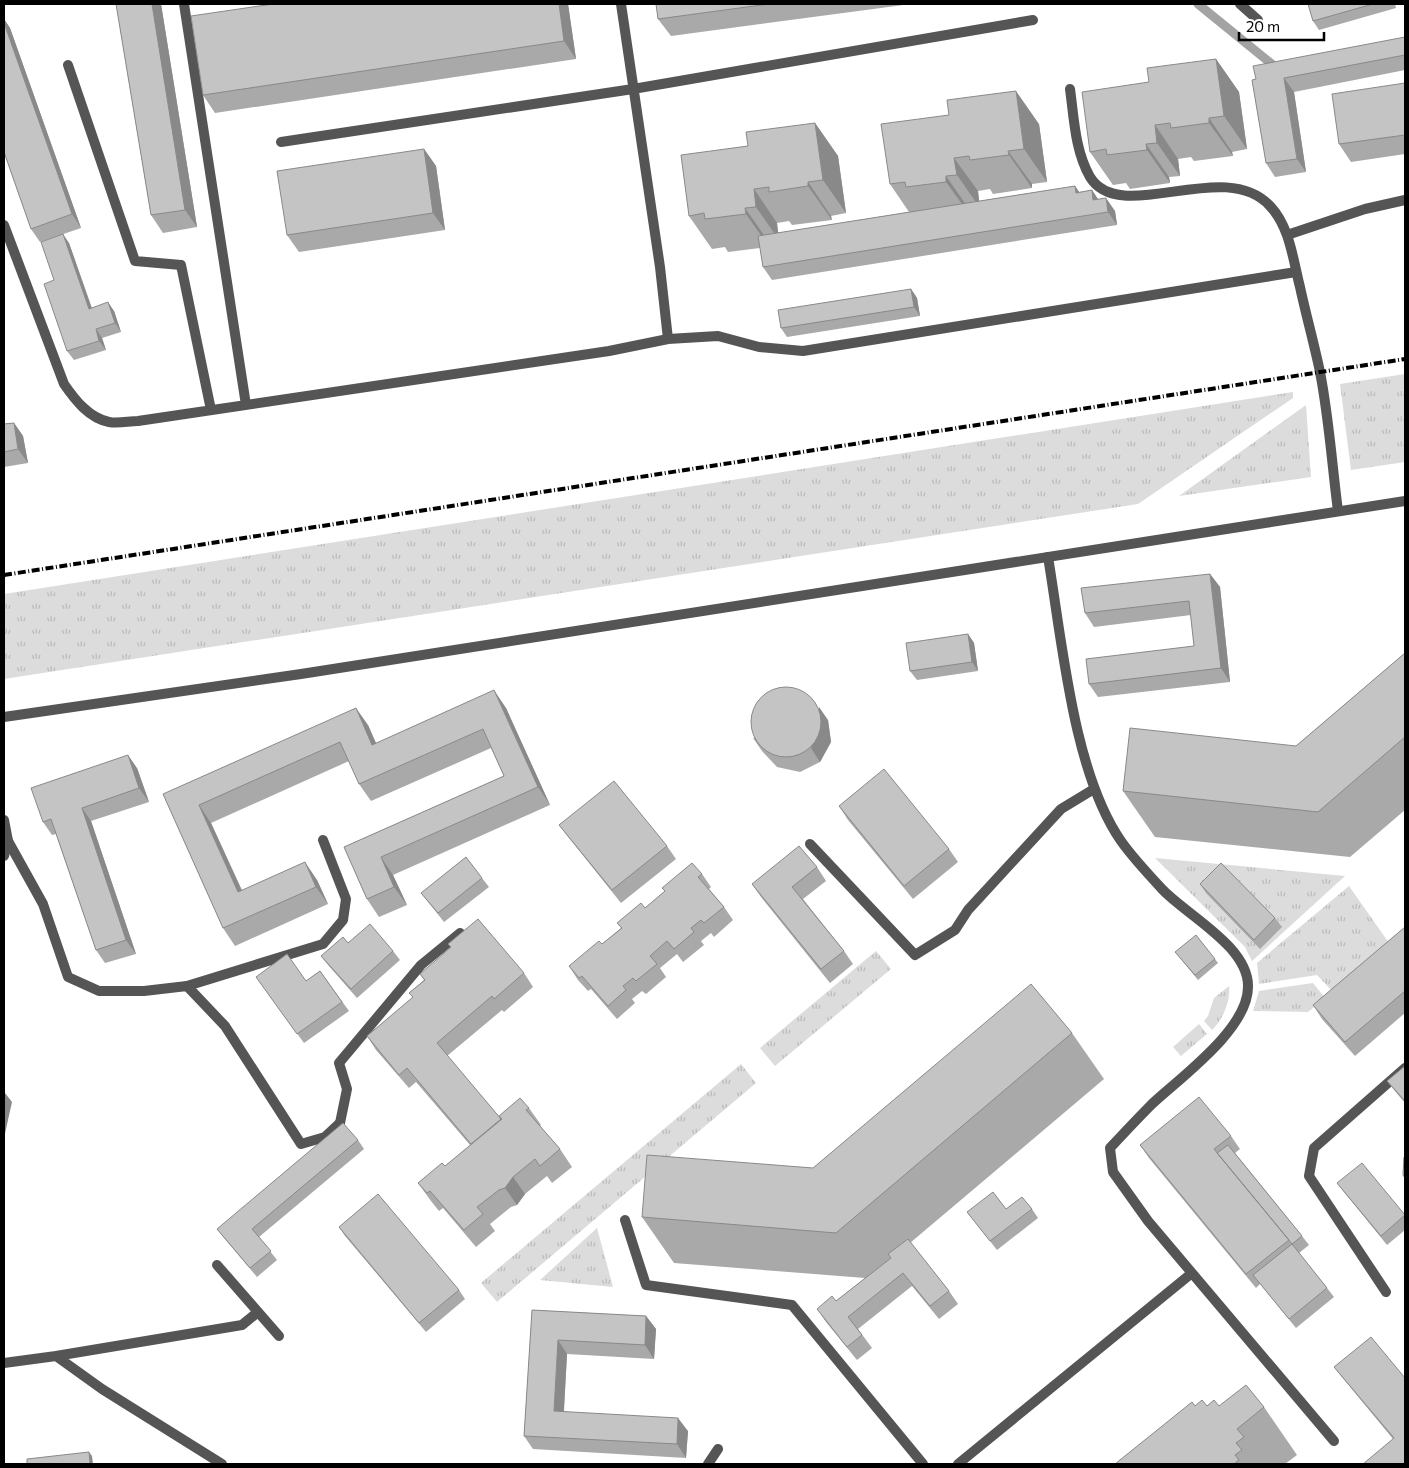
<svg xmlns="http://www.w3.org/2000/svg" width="1409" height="1468" viewBox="0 0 1409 1468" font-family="Commissioner,sans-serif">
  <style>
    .grass { fill: url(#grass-tufts) }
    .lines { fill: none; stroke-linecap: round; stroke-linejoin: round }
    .stream { stroke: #a3a3a3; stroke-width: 9 }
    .service { stroke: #555; stroke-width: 10 }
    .minor { stroke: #555; stroke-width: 10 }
    .tertiary { stroke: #555; stroke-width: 10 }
    .rail { stroke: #000; stroke-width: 4; stroke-dasharray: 8 2.5 1 2.5; stroke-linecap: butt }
    .wall { fill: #a9a9a9 }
    .shaded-wall { fill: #898989 }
    .building { fill: #c4c4c4; stroke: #898989 }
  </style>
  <defs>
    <pattern id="grass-tufts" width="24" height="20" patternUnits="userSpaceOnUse" patternTransform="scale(1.25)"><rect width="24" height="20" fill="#dcdcdc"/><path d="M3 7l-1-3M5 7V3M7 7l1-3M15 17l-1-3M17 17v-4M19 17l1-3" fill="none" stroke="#bbb"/></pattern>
  </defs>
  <rect width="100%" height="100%" fill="#fff"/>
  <path class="grass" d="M1405 374V462L1351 470 1340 384Z
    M1293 392V398L1138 504 4 679V594Z
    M1306 405 1311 477 1179 496Z
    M1155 858 1345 876 1252 961 1245 947Z
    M1349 886 1389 943 1332 991 1317 975 1259 984 1257 963Z
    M876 951 891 969 775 1066 760 1048Z
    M1313 983 1325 998 1308 1012 1253 1011 1259 991Z
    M1229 986C1231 1001 1222 1021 1212 1030L1204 1021 1208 1016 1214 998Z
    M1199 1024 1207 1034 1181 1056 1173 1047Z
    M741 1064 756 1083 497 1302 481 1283Z
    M597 1228 613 1287 540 1280Z"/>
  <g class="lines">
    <path class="stream" d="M1198 4 1279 70"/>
    <path class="service" d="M184 4 246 405
      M621 4 660 267 668 339
      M68 65 135 261 181 265 211 410
      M281 142 633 89 1033 20
      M4 225 64 384C75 400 89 418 109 422 118 424 129 421 138 421L609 351 668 339 718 336 759 347 803 351 1296 272
      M810 844 915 955 955 930 968 910 1061 809 1094 789
      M4 856 8 841
      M187 986 323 944 343 920 346 899 323 840
      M340 1123 347 1089 339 1063 421 965 460 933
      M217 1265 279 1336
      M56 1356 242 1325 258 1312
      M4 1363 56 1356 102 1389 222 1464
      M708 1464 718 1449"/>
    <path class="minor" d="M1240 4 1258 20
      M1070 89C1074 118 1075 151 1090 177 1121 227 1224 156 1270 206 1290 227 1293 260 1300 287 1306 315 1314 343 1320 372 1329 418 1332 465 1338 511
      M1287 235 1365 209 1405 200
      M1048 557C1062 640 1073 772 1121 841 1133 858 1149 875 1163 890 1188 916 1249 947 1248 987 1248 1029 1181 1077 1152 1104 1138 1118 1124 1133 1110 1148L1113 1172 1148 1221 1334 1441
      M4 820 8 841 43 904 68 977 99 991H144L187 986 225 1026 301 1144 325 1137 340 1123
      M625 1220 646 1285 792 1305 923 1464
      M1386 1292 1309 1176 1314 1148 1405 1068
      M958 1464 1192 1273"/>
    <path class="tertiary" d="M4 717 301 674 1405 501"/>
    <path class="rail" d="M4 575 1405 359"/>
  </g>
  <path class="wall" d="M116 4H161L197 227 163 233 151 215Z
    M568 4 576 59 215 113 203 95Z
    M656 4H911L671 36 658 19Z
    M1308 4H1395L1396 8 1319 30 1313 21Z
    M4 19 10 28 81 228 40 242 31 229 4 152Z
    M1405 37V70L1294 92 1306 172 1275 177 1266 163 1252 80Z
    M1216 59 1239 92 1247 149 1232 152 1233 156 1194 161 1191 157 1178 159 1180 176 1169 177 1170 183 1130 189 1126 183 1113 185 1090 152 1149 82Z
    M1405 83V154L1351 162 1339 144Z
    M815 123 838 156 846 213 831 216 832 220 792 225 789 221 777 223 778 233 909 212 890 184 1039 124 1047 182 1032 184V188L993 194 990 189 978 191 979 201 1075 186 1079 192 1092 190 1098 199 1115 211 1117 225 772 280 763 267 760 248 728 252 725 247 712 249 689 216 748 146Z
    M424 149 436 166 445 230 299 252 287 235Z
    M69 243 92 308 114 311 121 332 102 338 106 350 74 360 67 351 54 280Z
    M911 289 917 298 920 316 787 337 781 328Z
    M14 423 23 436 28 463 4 467V424Z
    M1210 574 1220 587 1230 682 1098 697 1089 684 1194 646 1191 615 1094 627 1085 613Z
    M968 634 974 643 978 671 917 680 910 671Z
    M1405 653V810L1350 857 1155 837 1123 791 1296 746Z
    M506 708 550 805 393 875 407 905 379 917 367 899 344 847 504 776 491 748 371 801 359 784 349 761 211 823 242 890 317 880 328 904 235 946 223 928 163 794 368 725 376 743Z
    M828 720 831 742 820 762 800 772 777 767 762 751 753 738Z
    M137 768 149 802 91 821 136 954 105 963 96 950 56 834 52 835 43 822Z
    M839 806 949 849 958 862 913 899 848 820Z
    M559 825 667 846 676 859 621 903 569 838Z
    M817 867 826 881 803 899 844 951 853 964 830 983 761 897 752 884Z
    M702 874 711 887 709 889 724 907 733 920 714 937 711 933 701 941 704 945 683 962 677 954 660 968 666 977 646 994 642 991 632 999 635 1003 617 1019 591 989 588 991 578 980 569 966 602 944 621 928 617 923 645 908 665 891 662 888Z
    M482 878 489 887 444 922 421 893Z
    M1200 884 1275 918 1282 927 1260 949 1206 893Z
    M1405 927V1013L1355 1056 1322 1019 1313 1005Z
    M448 944 524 973 533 987 504 1012 502 1010 447 1056 501 1119 529 1108 541 1125 540 1126 560 1149 572 1167 552 1183 547 1176 525 1194 517 1205 511 1207 490 1224 495 1231 476 1247 443 1208 439 1211 431 1201 418 1183 445 1166 470 1145 416 1082 409 1088 376 1050 367 1036 413 998 409 993 424 980 420 974 451 948Z
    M393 951 400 960 357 998 328 965 321 956Z
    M1175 952 1215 959 1218 963 1198 980Z
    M320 971 349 1011 304 1043 256 977 306 981Z
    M1072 1033 1104 1079 910 1243 949 1291 958 1304 939 1319 912 1286 858 1329 872 1348 857 1360 826 1322 817 1309 836 1301 865 1278 674 1263 642 1217 813 1168Z
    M1405 1066V1103L1394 1090 1387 1081Z
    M1231 1136 1240 1149 1235 1153 1302 1236 1309 1245 1299 1253 1327 1288 1334 1297 1296 1328 1260 1284 1256 1288 1149 1158 1140 1145Z
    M358 1140 364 1149 259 1237 277 1260 257 1277 224 1238 217 1229Z
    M1337 1183 1405 1215V1230L1387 1245 1344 1192Z
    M1006 1209H1032L1038 1218 997 1250 967 1212Z
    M339 1227 459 1290 465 1299 426 1332 345 1236Z
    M532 1310 646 1316 656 1329 654 1359 567 1354 564 1412 688 1431 686 1458 533 1449 524 1436Z
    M1334 1367 1405 1378V1464L1393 1439 1341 1376Z
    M1207 1406 1264 1407 1297 1455 1285 1464H1115Z"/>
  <path class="shaded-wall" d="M152 4H161L197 227 185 210Z
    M559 4H568L576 59 564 41Z
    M4 19 10 28 81 228 72 214 4 23Z
    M1216 59 1239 92 1247 149 1224 116Z
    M1284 78 1294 92 1306 172 1297 159Z
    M1016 91 1039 124 1047 182 1024 149Z
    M1209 118 1232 152 1233 156 1209 123Z
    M815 123 838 156 846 213 823 180Z
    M1155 125 1178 159 1180 176 1157 143Z
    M1146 144 1169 177 1170 183 1147 150Z
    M424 149 436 166 445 230 433 213Z
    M1008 151 1032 184V188L1009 155Z
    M954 158 978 191 980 208 957 175Z
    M946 176 969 209 970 215 946 182Z
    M808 182 831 216 832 220 808 186Z
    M1075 186 1084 199 1076 193Z
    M754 189 777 223 779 240 756 207Z
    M1092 190 1101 204 1103 213 1093 200Z
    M1106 198 1115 211 1117 225 1108 212Z
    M745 208 768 241 769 247 746 214Z
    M63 234 69 243 95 318 89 309Z
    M911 289 917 298 920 316 914 307Z
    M108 302 114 311 121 332 115 323Z
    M96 329 102 338 106 350 99 341Z
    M14 423 23 436 28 463 18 449Z
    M1210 574 1220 587 1230 682 1221 668Z
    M968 634 974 643 978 671 972 662Z
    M494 690 506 708 550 805 538 787Z
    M819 707 828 720 831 742 820 762 811 748Z
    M356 708 368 725 384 762 372 745Z
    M128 755 137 768 149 802 139 788Z
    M199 805 211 823 250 909 238 892Z
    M82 808 91 821 136 954 126 940Z
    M381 857 393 875 407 905 394 887Z
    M305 862 317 880 328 904 316 887Z
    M5 1093 12 1102 4 1138V1100Z
    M513 1177 525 1194 517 1205 505 1188Z
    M646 1316 656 1329 654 1359 645 1345Z
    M558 1340 567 1354 563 1424 554 1411Z
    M678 1418 688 1431 686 1458 677 1444Z
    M89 1452 92 1456 93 1464H90Z"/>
  <path class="building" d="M116 4H152L185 210 151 215Z
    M273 4H559L564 41 203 95 191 16Z
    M656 4H769L658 19Z
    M1308 4H1373L1313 21Z
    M4 23 72 214 31 229 4 152Z
    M1405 37V55L1284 78 1297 159 1266 163 1252 80 1256 79 1253 66Z
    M1216 59 1224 116 1209 118V123L1171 128 1170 123 1155 125 1157 143 1146 144 1147 150 1107 155 1106 149 1090 152 1082 92 1149 82 1147 68Z
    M1405 83V135L1339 144 1332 94Z
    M1016 91 1024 149 1008 151 1009 155 970 160 969 156 954 158 957 175 946 176V182L906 187 905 182 890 184 881 124 949 115 947 100Z
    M815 123 823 180 808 182V186L769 192V187L754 189 756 207 745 208 746 214 705 219 704 213 689 216 681 155 748 146 746 132Z
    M424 149 433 213 287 235 277 171Z
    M1075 186 1076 193 1092 190 1093 200 1106 198 1108 212 763 267 758 236Z
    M63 234 89 309 108 302 115 323 96 329 99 341 67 351 44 284 54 280 41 242Z
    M911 289 914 307 781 328 778 310Z
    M14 423 18 449 4 452V424Z
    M1210 574 1221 668 1089 684 1086 659 1194 646 1189 601 1085 613 1081 588Z
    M968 634 972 662 910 671 906 643Z
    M1405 653V737L1318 812 1123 791 1130 728 1296 746Z
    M751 722a35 35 0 1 1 70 0a35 35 0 1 1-70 0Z
    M494 690 538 787 381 857 394 887 367 899 344 847 504 776 483 729 359 784 340 742 199 805 238 892 305 862 316 887 223 928 163 794 356 708 372 745Z
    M128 755 139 788 82 808 126 940 96 950 51 819 43 822 31 788Z
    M884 769 949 849 904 886 839 806Z
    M614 781 667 846 612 890 559 825Z
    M799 846 817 867 792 887 844 951 821 969 752 884Z
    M466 857 482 878 438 913 421 893Z
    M692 863 702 874 698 877 724 907 704 923 701 920 691 928 694 932 674 949 667 941 650 956 657 964 636 981 633 978 623 986 626 990 608 1006 582 976 579 978 569 966 599 941 602 944 622 928 617 923 641 903 645 908 665 891 662 888Z
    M1221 863 1275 918 1254 940 1200 884Z
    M478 919 524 973 494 999 492 996 437 1043 501 1119 471 1144 407 1068 399 1075 367 1036 413 997 409 993 425 980 420 974 451 947 448 944Z
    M370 924 393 951 351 989 321 956 343 937 348 943Z
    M1405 927V991L1345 1042 1313 1005Z
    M1196 935 1215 959 1195 975 1175 952Z
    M287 954 306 981 320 971 342 1002 297 1034 256 977Z
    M1031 984 1072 1033 836 1233 642 1217 647 1155 813 1168Z
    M1405 1066V1101L1387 1081Z
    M1199 1097 1231 1136 1214 1149 1289 1240 1246 1274 1140 1145Z
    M520 1098 529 1108 526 1110 560 1149 540 1166 535 1159 513 1177 505 1188 499 1190 477 1207 483 1214 464 1230 430 1191 427 1193 418 1183 442 1163 445 1166 502 1119 499 1116Z
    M343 1123 358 1140 252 1229 271 1251 250 1268 217 1229Z
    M1228 1145 1302 1236 1292 1244 1217 1153Z
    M1405 1156V1178L1403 1175 1404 1157Z
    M1362 1163 1405 1215 1381 1236 1337 1183Z
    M993 1192 1006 1209 1022 1197 1032 1209 990 1241 967 1212Z
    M378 1194 459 1290 419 1323 339 1227Z
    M908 1239 949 1291 930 1306 903 1273 848 1317 862 1335 847 1347 817 1309 832 1296 836 1301 891 1258 888 1254Z
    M1292 1244 1327 1288 1289 1319 1253 1275Z
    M532 1310 646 1316 645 1345 558 1340 554 1411 678 1418 677 1444 524 1436Z
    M1371 1337 1405 1378V1464H1363L1394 1438 1334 1367Z
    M1246 1385 1264 1407 1237 1429 1244 1437 1236 1443 1242 1450 1235 1455 1239 1460 1234 1464H1115L1192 1402 1195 1406 1202 1400 1207 1406 1214 1400 1219 1406Z
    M89 1452 90 1464H27V1459Z"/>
  <rect width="1409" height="1468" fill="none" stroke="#000000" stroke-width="10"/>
  <path d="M1239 32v8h85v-8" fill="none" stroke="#000000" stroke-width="2.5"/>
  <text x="1246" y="32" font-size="15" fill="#000000" stroke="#ffffff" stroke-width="4" paint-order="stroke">20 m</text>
</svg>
